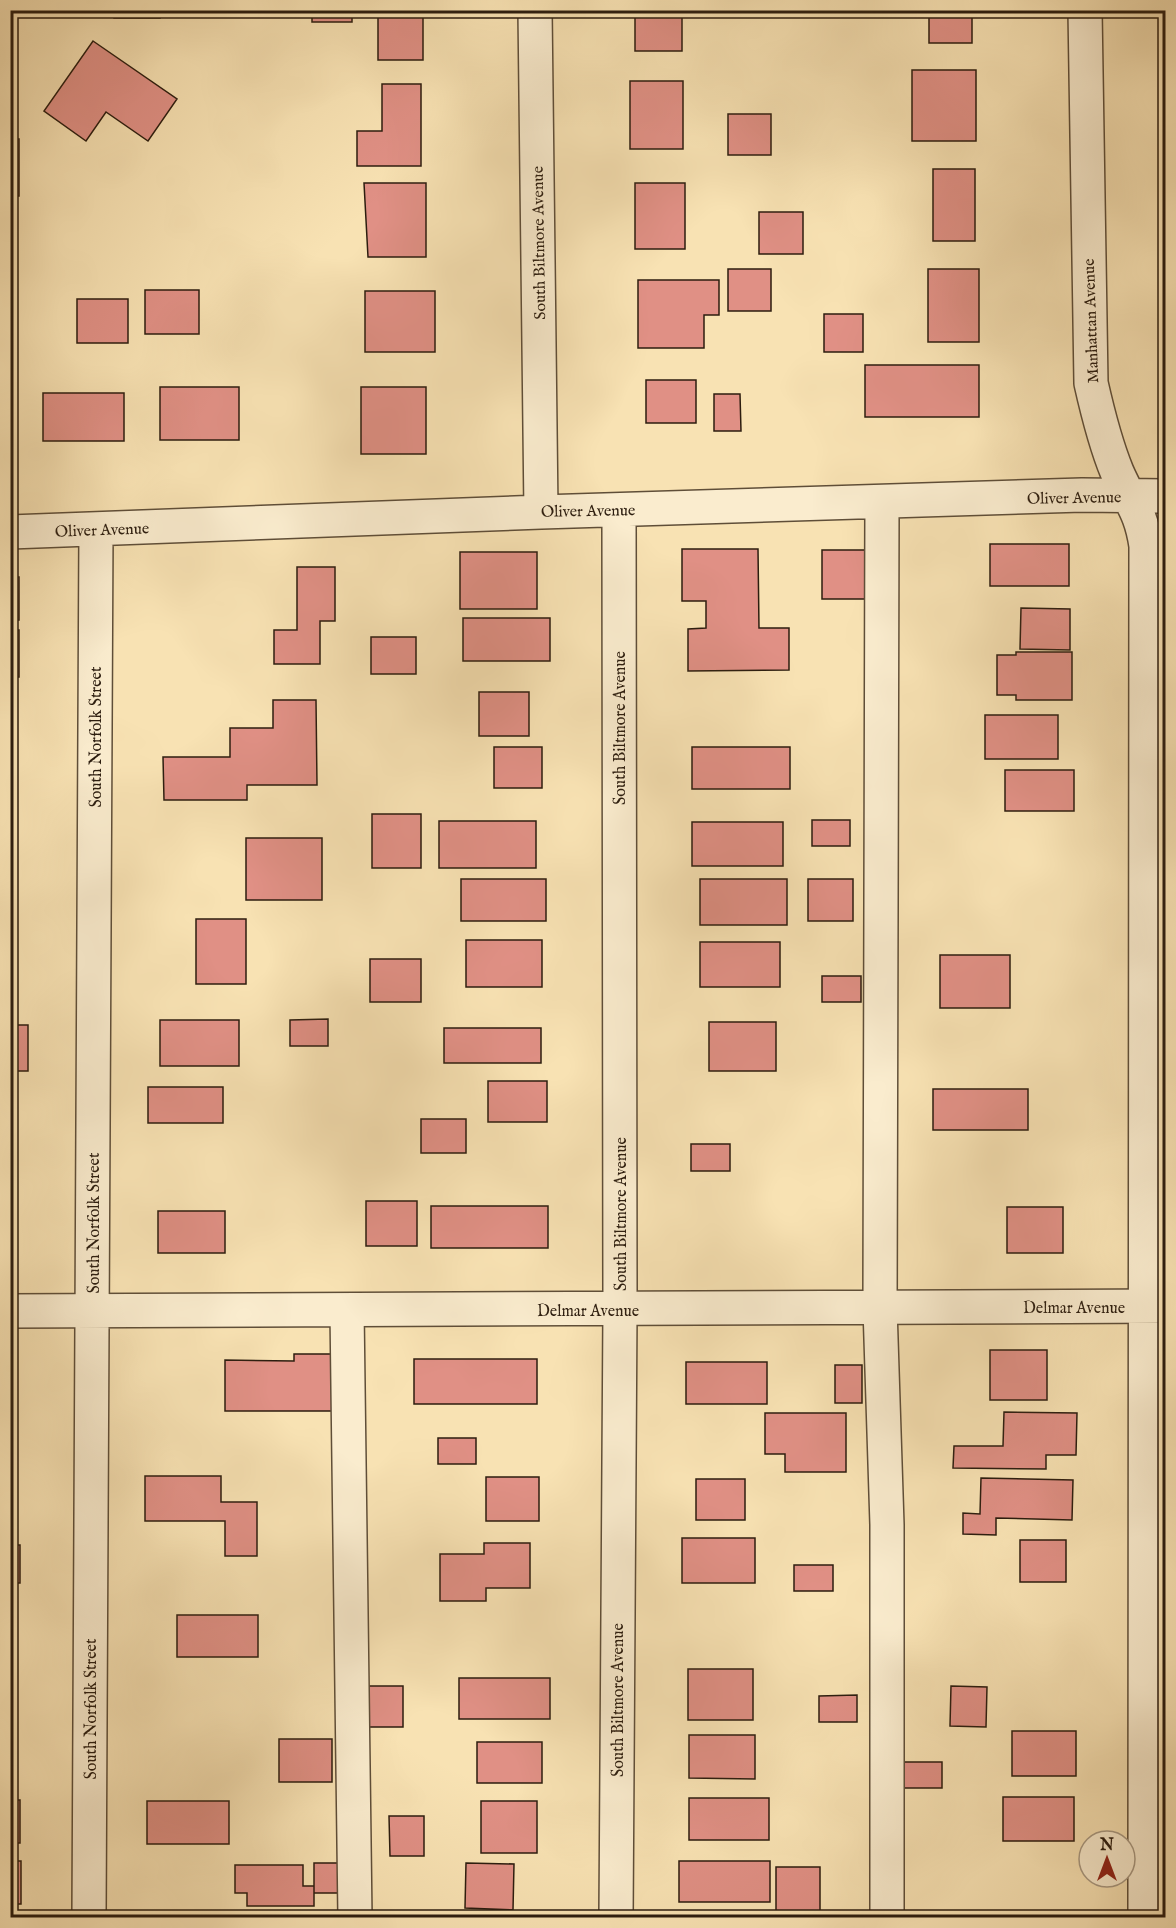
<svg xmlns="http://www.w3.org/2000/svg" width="1176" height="1928" viewBox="0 0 1176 1928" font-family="'IM FELL English',serif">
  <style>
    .building { fill: #e09085; stroke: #2c1d0f; stroke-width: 1.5 }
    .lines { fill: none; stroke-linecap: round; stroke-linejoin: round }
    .minor-casing { stroke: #5f4e38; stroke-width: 36 }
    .minor { stroke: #faecce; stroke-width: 33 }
    .labels { text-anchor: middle; stroke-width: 6; stroke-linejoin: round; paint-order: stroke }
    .street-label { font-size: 16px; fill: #2c1d0f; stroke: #faecce }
  </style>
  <rect width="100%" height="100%" fill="#f8e2b3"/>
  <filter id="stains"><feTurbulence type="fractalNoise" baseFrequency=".00333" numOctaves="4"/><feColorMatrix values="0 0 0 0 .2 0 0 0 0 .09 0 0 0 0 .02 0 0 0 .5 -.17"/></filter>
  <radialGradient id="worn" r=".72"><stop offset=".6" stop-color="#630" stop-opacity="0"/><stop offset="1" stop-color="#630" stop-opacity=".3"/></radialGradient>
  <path class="building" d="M114 10H160V18H114Z
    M312 10H352V22H312Z
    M378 10H423V60H378Z
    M635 10H682V51H635Z
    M929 10H972V43H929Z
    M93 41 177 99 148 141 106 112 86 141 44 111Z
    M912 70H976V141H912Z
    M630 81H683V149H630Z
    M382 84H421V166H357V131H382Z
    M728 114H771V155H728Z
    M10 139H19V196H10Z
    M933 169H975V241H933Z
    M364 183H426V257H368Z
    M635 183H685V249H635Z
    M759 212H803V254H759Z
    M728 269H771V311H728Z
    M928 269H979V342H928Z
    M638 280H719V315H704V348H638Z
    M145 290H199V334H145Z
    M365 291H435V352H365Z
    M77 299H128V343H77Z
    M10 309H17V363H10Z
    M824 314H863V352H824Z
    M865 365H979V417H865Z
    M646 380H696V423H646Z
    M160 387H239V440H160Z
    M361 387H426V454H361Z
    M43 393H124V441H43Z
    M714 394H740L741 431H714Z
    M990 544H1069V586H990Z
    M682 549H758L759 628H789V670L688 671V629L706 628V601H682Z
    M822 550H866V599H822Z
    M460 552H537V609H460Z
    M297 567H335V621H320V664H274V630H297Z
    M10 577H19V620H10Z
    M1021 608 1070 609V650L1020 649Z
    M463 618H550V661H463Z
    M10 630H19V677H10Z
    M371 637H416V674H371Z
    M1016 652H1072V700H1016V695H997V655H1016Z
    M479 692H529V736H479Z
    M273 700H316L317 785H247V800H164L163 757H230V728H273Z
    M985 715H1058V759H985Z
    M494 747H542V788H494Z
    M692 747H790V789H692Z
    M1005 770H1074V811H1005Z
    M372 814H421V868H372Z
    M812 820H850V846H812Z
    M439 821H536V868H439Z
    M692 822H783V866H692Z
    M246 838H322V900H246Z
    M461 879H546V921H461Z
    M700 879H787V925H700Z
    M808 879H853V921H808Z
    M10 902H16V938H10Z
    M196 919H246V984H196Z
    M466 940H542V987H466Z
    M700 942H780V987H700Z
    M940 955H1010V1008H940Z
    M370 959H421V1002H370Z
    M822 976H861V1002H822Z
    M328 1019V1046H290V1020Z
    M160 1020H239V1066H160Z
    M709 1022H776V1071H709Z
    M10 1025H28V1071H10Z
    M444 1028H541V1063H444Z
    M488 1081H547V1122H488Z
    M148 1087H223V1123H148Z
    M933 1089H1028V1130H933Z
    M421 1119H466V1153H421Z
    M691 1144H730V1171H691Z
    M10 1151H16V1196H10Z
    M366 1201H417V1246H366Z
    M431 1206H548V1248H431Z
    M1007 1207H1063V1253H1007Z
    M158 1211H225V1253H158Z
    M990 1350H1047V1400H990Z
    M294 1354H336V1411H225V1360L294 1361Z
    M10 1357H17V1395H10Z
    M414 1359H537V1404H414Z
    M686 1362H767V1404H686Z
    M835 1365H862V1403H835Z
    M1004 1412 1077 1413 1076 1455H1046V1469L953 1468 954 1446H1003Z
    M765 1413H846V1472H785V1454H765Z
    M10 1433H16V1479H10Z
    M438 1438H476V1464H438Z
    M145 1476H221V1502H257V1556H225V1521H145Z
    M486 1477H539V1521H486Z
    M981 1478 1073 1480 1072 1520 996 1518V1535L963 1534V1513L980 1514Z
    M696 1479H745V1520H696Z
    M682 1538H755V1583H682Z
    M1020 1540H1066V1582H1020Z
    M484 1543H530V1588H486V1601H440V1554H484Z
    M10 1545H20V1583H10Z
    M794 1565H833V1591H794Z
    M177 1615H258V1657H177Z
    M688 1669H753V1720H688Z
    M459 1678H550V1719H459Z
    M364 1686H403V1727H364Z
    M951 1686 987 1687 986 1727 950 1726Z
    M857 1695V1722H819V1696Z
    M1012 1731H1076V1776H1012Z
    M689 1735H755V1779L689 1778Z
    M279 1739H332V1782H279Z
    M477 1742H542V1783H477Z
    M903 1762H942V1788H903Z
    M1003 1797H1074V1841H1003Z
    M689 1798H769V1840H689Z
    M10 1800H20V1843H10Z
    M147 1801H229V1844H147Z
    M481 1801H537V1853H481Z
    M389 1816H424V1856H390Z
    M10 1861H21V1904H10Z
    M679 1861H770V1902H679Z
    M314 1863H342V1893H314Z
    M466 1863 514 1864 513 1910 465 1908Z
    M235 1865H303V1886H314V1906H247V1893H235Z
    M776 1867H820V1918H776Z"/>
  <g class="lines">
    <g class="minor-casing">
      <path id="minor" d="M535 10 541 512
        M1085 10 1091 383C1098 414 1105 443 1117 472 1130 502 1141 511 1146 546L1145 1918
        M882 502 880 1308 887 1525V1918
        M10 532 541 512 1082 495 1166 496
        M347 1310 355 1918
        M10 1311 1166 1306
        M89 1918 96 529
        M616 1918 620 1310 619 510"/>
    </g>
    <use href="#minor" class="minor"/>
  </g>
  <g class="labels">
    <g class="street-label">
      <text transform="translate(538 243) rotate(-91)" y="6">South Biltmore Avenue</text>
      <text transform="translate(1090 321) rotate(-92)" y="6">Manhattan Avenue</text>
      <text transform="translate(1074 497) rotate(-1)" y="6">Oliver Avenue</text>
      <text transform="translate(588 510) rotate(-1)" y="6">Oliver Avenue</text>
      <text transform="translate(102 529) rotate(-2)" y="6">Oliver Avenue</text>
      <text transform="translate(619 728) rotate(-90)" y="6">South Biltmore Avenue</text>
      <text transform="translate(95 737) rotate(-90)" y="6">South Norfolk Street</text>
      <text transform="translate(620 1214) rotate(-90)" y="6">South Biltmore Avenue</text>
      <text transform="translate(93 1223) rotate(-90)" y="6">South Norfolk Street</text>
      <text x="1074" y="1313">Delmar Avenue</text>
      <text x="588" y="1316">Delmar Avenue</text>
      <text transform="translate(617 1700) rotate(-90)" y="6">South Biltmore Avenue</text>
      <text transform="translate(90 1709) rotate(-90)" y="6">South Norfolk Street</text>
    </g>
  </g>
  <rect width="1176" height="1928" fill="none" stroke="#f8e2b3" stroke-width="36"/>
  <rect x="12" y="12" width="1152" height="1904" fill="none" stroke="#2c1d0f" stroke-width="3"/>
  <rect x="18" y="18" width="1140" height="1892" fill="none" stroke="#2c1d0f" stroke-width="1.5"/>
  <g transform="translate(1107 1859)"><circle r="28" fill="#faecce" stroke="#a89982" stroke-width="1.5"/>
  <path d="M0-4.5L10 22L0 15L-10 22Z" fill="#8f2418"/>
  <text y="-9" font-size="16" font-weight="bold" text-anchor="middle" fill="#2c1d0f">N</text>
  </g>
  <rect width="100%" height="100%" filter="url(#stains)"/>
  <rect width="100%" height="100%" fill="url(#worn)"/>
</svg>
